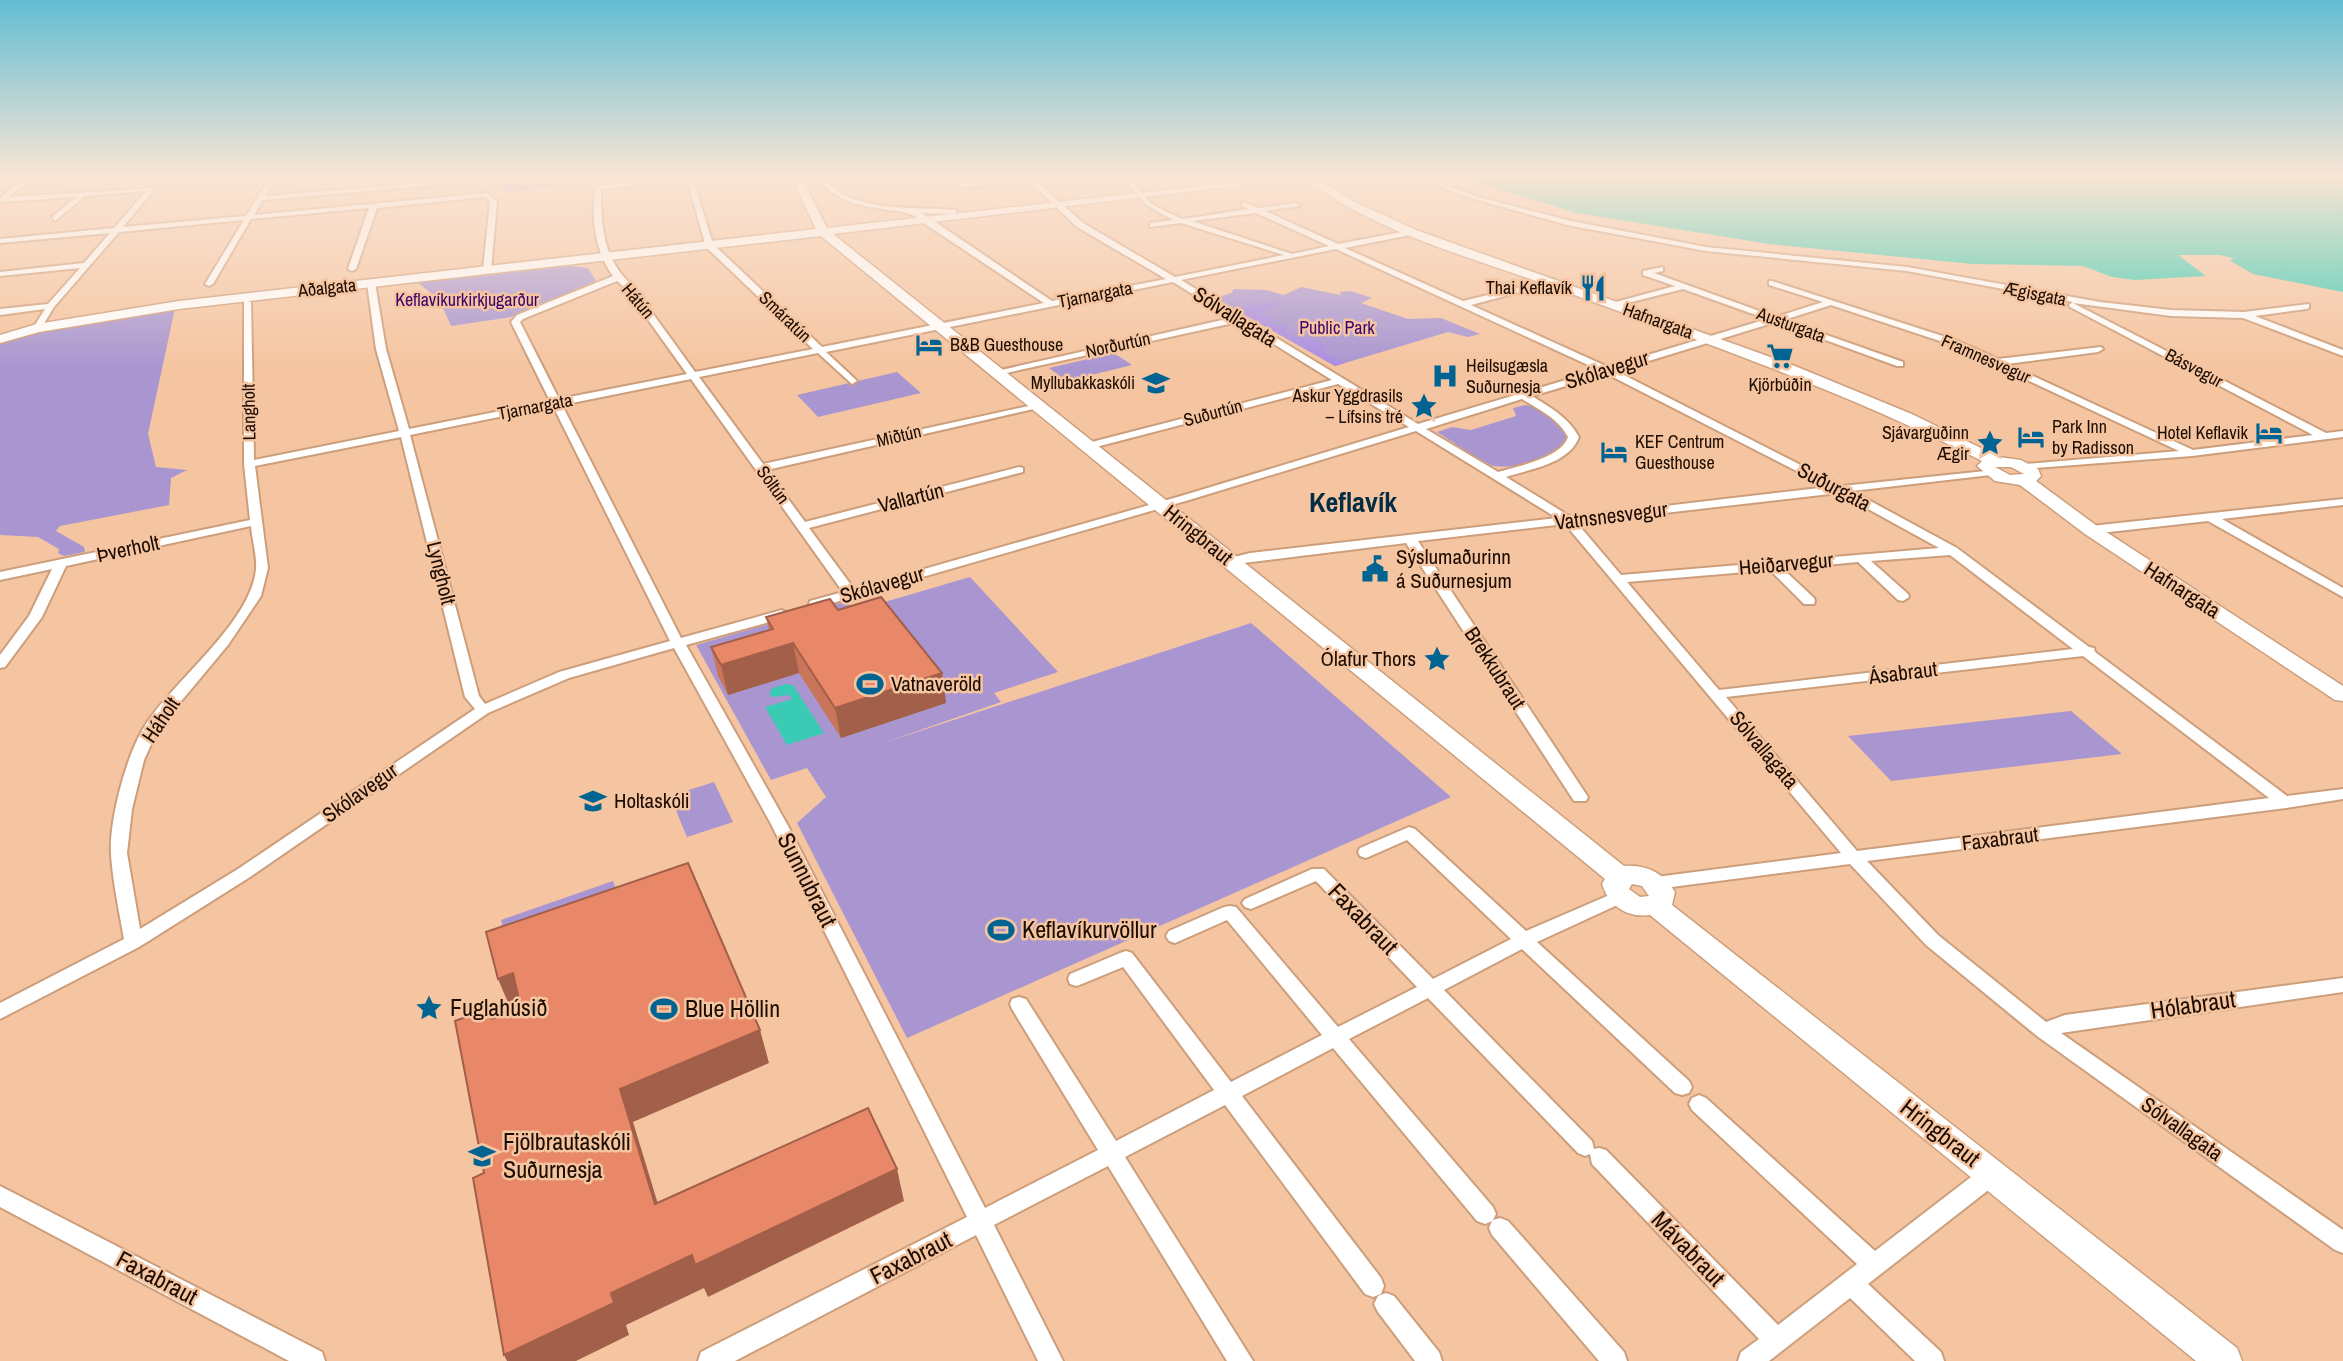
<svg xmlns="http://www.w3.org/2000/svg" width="2343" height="1361" viewBox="0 0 2343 1361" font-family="'Archivo Narrow',sans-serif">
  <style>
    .green { fill: #a996d1 }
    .forest { fill: #aa8de2 }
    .water { fill: #39cbb3 }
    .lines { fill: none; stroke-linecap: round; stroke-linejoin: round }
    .street-casing { stroke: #cc9e7b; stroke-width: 4 }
    .secondary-casing { stroke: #cc9e7b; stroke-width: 3 }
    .street { fill: #fff; fill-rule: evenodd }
    .secondary { fill: #fff; fill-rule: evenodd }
    .wall { fill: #c87559 }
    .shaded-wall { fill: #a25f49 }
    .building { fill: #e88868; stroke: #a25f49; stroke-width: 2 }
    .labels { text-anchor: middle; stroke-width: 5; stroke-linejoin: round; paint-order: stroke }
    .far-street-label { font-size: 18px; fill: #1c0c02; stroke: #f5c5a1 }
    .far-poi-label { font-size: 18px; fill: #1c0c02; stroke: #f5c5a1; text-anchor: end }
    .far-park-label { font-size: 18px; fill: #3b036d; stroke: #f5c5a1 }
    .street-label { font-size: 21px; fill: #1c0c02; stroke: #f5c5a1 }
    .poi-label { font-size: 21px; fill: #1c0c02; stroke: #f5c5a1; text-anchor: start }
    .near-street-label { font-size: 24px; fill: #1c0c02; stroke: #f5c5a1 }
    .near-poi-label { font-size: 24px; fill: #1c0c02; stroke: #f5c5a1; text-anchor: start }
    .district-label { font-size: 28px; font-weight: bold; fill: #042d44; stroke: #f5c5a1 }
  </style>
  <rect width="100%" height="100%" fill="#f5c5a1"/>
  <path class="green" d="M505 177H600L597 178V183L503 192Z
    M571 266 588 268 596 281 511 317 451 326 439 299 418 283Z
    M1301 287 1341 295 1340 292 1351 291 1372 298 1361 303 1408 319 1441 318 1480 334 1468 337 1448 332 1335 366 1214 298 1232 293 1233 289 1267 290 1284 295Z
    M175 308 148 434 156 467 187 470 171 478 169 505 60 526 56 531 84 547 85 552 64 556 58 553 59 549 38 537 0 535V341L70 324Z
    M1114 353 1132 365 1067 381 1049 368Z
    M897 372 921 393 818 417 797 395Z
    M1525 405 1535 407 1565 426 1569 439C1550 460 1521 469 1494 466 1486 465 1447 438 1437 432L1452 427 1471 430 1516 416 1513 408Z
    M970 577 1058 672 994 693 1001 702 883 743 1251 623 1451 797 907 1038 797 823 826 797 807 768 771 780 696 645 847 601 854 611Z
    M2071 711 2122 754 1891 781 1848 736Z
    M714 782 733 822 687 837 670 796Z
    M613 881 625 915 510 956 501 920Z"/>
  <path class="forest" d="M1276 301 1283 305 1258 313 1276 319 1272 322 1278 326 1285 325 1288 328 1285 332 1298 338 1306 336 1329 347 1319 350 1345 363 1335 366 1237 310 1240 307Z"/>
  <path class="water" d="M1459 177H2343V292L2253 274 2229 260 2235 259 2220 255H2178L2206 276 2135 280 2112 277 2083 266 1972 264 1769 244 1577 213Z
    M785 684 793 685 824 733 787 745 765 707 792 699 790 695 772 697 769 693 773 688Z"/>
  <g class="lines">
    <g class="street-casing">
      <path id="street" d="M25 177H32L9 197 154 188V190L123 227 246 216 270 177H276L265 196 494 177 496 180 263 200 254 215 487 193 497 201 491 270 487 272 483 270 490 202 485 197 377 208 356 269 352 271 348 269 369 208 251 219 213 284 209 286 205 284 244 220 119 232 54 307 40 330 37 331 33 328 45 309 0 315V309L48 304 80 268 0 276V272L84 263 110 233 0 243V239L114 228 146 191 85 196 55 221 52 217 76 197 0 202V198Z
        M680 177H692L713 244 822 347 1044 303 922 222C910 210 898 212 882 209 855 205 832 199 817 177H823L826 181 880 177 829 184C862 214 916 206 957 210L954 214 922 213 1052 301 1166 279 1077 227 1031 183 962 187 915 177 962 183 1027 179 1025 177H1032L1083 223 1175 277 1284 255 1181 223 1150 227V223L1173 220 1146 205 1123 177H1129L1150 203 1171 214 1183 219 1249 209 1241 205 1243 202 1258 208 1297 203 1299 206 1265 211 1338 244 1412 230 1416 232 1415 234 1345 248 1463 301 1554 279V283L1471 305 1608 367 1767 319 1683 289 1612 307V303L1675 286 1643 275V271L1663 267V271L1654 273 1776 317 1823 302 1769 285V281H1772L1958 341 1998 359 2101 347 2103 349 2098 352 2007 364 2193 450 2313 435 2070 307 2069 305 2073 302 1907 271 1706 251 1567 225 1474 199 1415 177H1424L1478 197 1571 221 1706 247 1907 267 2100 302 2171 310 2244 312 2309 304V308L2306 309 2255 316 2343 350V356L2243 318 2171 316 2073 303 2326 433 2343 431V437L2192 456 2021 469 2020 467 2025 464 2179 451 1952 345 1831 305 1784 320 1903 362V366H1897L1776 322 1616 371 1842 486 1995 470 1996 472 1991 475 1852 491 1957 548 2089 647 2094 648 2095 652 2287 796 2343 789V799L2286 808 1867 861 1938 935 2046 1022 2065 1015 2343 978V992L2061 1033 2343 1230V1253L2335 1250 2037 1036 1926 945 1850 864 1656 889 1650 887 1648 883 1650 879 1656 877 1841 853 1565 524 1418 541 1588 797 1586 801H1574L1406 543 1227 565 1225 562 1227 559 1250 553 1557 518 1416 431 1189 500 815 608 809 604 810 601 843 592 691 379 562 405 681 638 782 610 789 614 787 617 686 645 787 824 985 1208 1098 1150 1012 1009 1010 1004 1012 999 1019 997 1026 999 1116 1141 1214 1090 1123 967 1077 986 1070 984 1068 979 1070 974 1120 953 1126 951 1132 953 1231 1082 1322 1035 1227 920 1175 943 1169 941 1166 936 1169 931 1224 907 1230 906 1236 907 1338 1027 1417 987 1316 881 1251 909 1245 907 1242 903 1245 899 1312 869H1324L1433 979 1511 939 1407 840 1366 858 1360 856 1358 852 1360 848 1409 827 1415 829 1526 931 1614 893 1620 891 1626 893 1629 897 1626 901 1537 942 1689 1081 1692 1087 1689 1093 1682 1095 1675 1093 1522 949 1444 990 1592 1141 1594 1149 1599 1148 1606 1150 1778 1325 1857 1264 1692 1110 1689 1104 1692 1098 1699 1095 1706 1098 1875 1251 1984 1167 1992 1164 2000 1167 2003 1174 2000 1181 1868 1284 1941 1352 1944 1361H1915L1850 1298 1769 1361H1738L1741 1352 1759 1339 1592 1164 1590 1154 1585 1156 1578 1153 1428 998 1349 1039 1493 1207 1496 1214 1493 1220 1500 1218 1508 1221 1624 1352 1627 1361H1599L1492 1235 1489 1228 1492 1221 1485 1224 1477 1221 1333 1048 1242 1096 1381 1278 1384 1286 1381 1294 1373 1297 1365 1294 1225 1105 1125 1157 1253 1361H1227L1108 1166 994 1225 1063 1361H1038L976 1235 735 1361H698L701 1352 967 1217 771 824 674 648 569 678 488 713 250 877 139 947 0 1019V1003L124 939C119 911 113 883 111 855 109 820 126 757 144 727 172 682 251 623 256 569 257 555 252 540 251 526L66 566 42 617 5 667 0 668V655L29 616 52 569 0 580V572L250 520 244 464V300L251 302 254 460 399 431 376 349 367 283 371 281 375 283 386 349 409 429 550 401 511 322 517 315 613 276C595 252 590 215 596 186ZM687 180 706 247 813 349 695 372 632 285C603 260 601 226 601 189ZM1256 213 1329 246 1292 254 1192 221ZM1336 249 1599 370 1418 424 1181 280ZM617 281 626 289 687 374 559 399 520 322 523 319ZM1173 282 1231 318 992 372 997 375 1238 322 1332 380 1084 444V448H1092L1338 384 1409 427 1181 496 854 589 809 528 1023 472V468L1019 467 805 522 767 470 1038 408 1042 407V403L763 464 699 377 818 353 852 384 857 381 855 379 826 352ZM1607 374 1828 487 1571 517 1506 477C1530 469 1569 464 1579 437 1568 417 1551 408 1532 396ZM1522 399C1540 410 1559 419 1568 437 1561 458 1518 466 1498 472L1426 429ZM553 406 670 641 559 672 485 704 479 696 410 435ZM401 437 465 697 475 709 238 869 140 929 127 853 132 809 144 760 158 729 228 645 261 596 268 568 255 466ZM1839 493 1939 548 1621 575 1577 523ZM1950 555 2073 649 1719 690 1627 582 1770 570 1804 604H1814L1815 601 1814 598 1783 569 1858 562 1898 600 1903 601 1909 597 1908 594 1871 561ZM2083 656 2269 798 1857 851 1726 697Z
        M1205 177H1212L1223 187 1218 188Z
        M2343 499V505L2222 519 2343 588V597L2208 521 2091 534 2085 530 2091 526Z
        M0 1186 322 1352 325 1361H289L0 1207Z
        M1386 1293 1394 1296 1439 1352 1442 1361H1415L1378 1312 1374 1304 1378 1296Z"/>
    </g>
    <g class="secondary-casing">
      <path id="secondary" d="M791 177H801L827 228 1282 177H1315L1353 201 1416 230 1790 364 1914 415 1999 457 2021 460 2038 469 2041 476 2036 481 2097 526 2343 686V701L2335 700 2085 534 2020 485 1995 481 1977 466 1982 461C1845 391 1700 341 1555 288 1472 257 1375 233 1304 178L833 234 1624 866C1646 864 1664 873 1675 892L1672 905 2237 1348 2242 1361H2196L1650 915C1627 918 1609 906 1602 884L1605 879 821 236 179 309 39 332 0 343V335L37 324 179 301 816 229ZM1995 467H2011L2024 474 2010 475ZM1632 884 1642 886 1649 896 1640 897 1629 889Z"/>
    </g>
    <use href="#street" class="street"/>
    <use href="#secondary" class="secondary"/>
  </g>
  <path class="wall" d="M838 610 942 673 946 703 841 738 799 673 728 695 718 676 711 647 769 630 766 617Z"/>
  <path class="shaded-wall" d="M793 643 799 673 728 695 721 665Z
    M942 673 946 703 841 738 835 708Z
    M513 973 527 1006 512 1012 498 979Z
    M760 1030 769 1063 633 1122 668 1237 655 1204 620 1089Z
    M897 1169 904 1201 708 1297 704 1288 626 1325 629 1335 576 1361H507L504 1355 611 1293 692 1255Z"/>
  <path class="building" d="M881 597 942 673 835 708 793 643 721 665 711 647 773 629 766 617 830 599 838 610Z
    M688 863 760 1030 620 1089 655 1204 868 1108 897 1169 695 1265 692 1255 611 1293 614 1303 504 1355 473 1178 484 1173 455 1021 490 1008 492 1019 521 1008 513 973 498 979 486 932Z"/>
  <linearGradient id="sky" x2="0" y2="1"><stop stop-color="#62bdd3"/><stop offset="0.48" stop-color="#fae5d5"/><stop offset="1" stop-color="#fae5d5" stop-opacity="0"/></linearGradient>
  <rect width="2343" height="367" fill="url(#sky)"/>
  <defs>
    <g id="restaurant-bare" transform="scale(2.1)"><path d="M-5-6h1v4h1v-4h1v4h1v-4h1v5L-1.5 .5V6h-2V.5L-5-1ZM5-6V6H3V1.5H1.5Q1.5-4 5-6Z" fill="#006392" stroke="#f5c5a1" stroke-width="2.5" paint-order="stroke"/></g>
    <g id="hotel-bare" transform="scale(2.1)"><path d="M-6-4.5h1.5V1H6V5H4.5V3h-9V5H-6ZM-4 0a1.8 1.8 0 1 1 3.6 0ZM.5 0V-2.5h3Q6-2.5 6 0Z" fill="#006392" stroke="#f5c5a1" stroke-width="2.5" paint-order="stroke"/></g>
    <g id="supermarket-bare" transform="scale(2.1)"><path d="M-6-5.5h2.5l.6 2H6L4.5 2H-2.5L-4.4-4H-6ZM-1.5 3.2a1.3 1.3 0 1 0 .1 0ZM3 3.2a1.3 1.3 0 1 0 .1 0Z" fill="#006392" stroke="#f5c5a1" stroke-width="2.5" paint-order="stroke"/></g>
    <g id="hospital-bare" transform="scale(2.1)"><path d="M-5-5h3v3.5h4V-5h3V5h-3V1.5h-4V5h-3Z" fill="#006392" stroke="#f5c5a1" stroke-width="2.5" paint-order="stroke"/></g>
    <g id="school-bare" transform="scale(2.1)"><path d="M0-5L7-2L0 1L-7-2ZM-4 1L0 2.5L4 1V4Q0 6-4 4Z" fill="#006392" stroke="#f5c5a1" stroke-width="2.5" paint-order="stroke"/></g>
    <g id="sight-bare" transform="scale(2.1)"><path d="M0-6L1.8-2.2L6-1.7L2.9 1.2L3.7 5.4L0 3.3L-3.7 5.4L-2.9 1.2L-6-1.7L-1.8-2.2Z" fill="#006392" stroke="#f5c5a1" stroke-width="2.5" paint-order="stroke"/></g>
    <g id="civic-bare" transform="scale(2.1)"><path d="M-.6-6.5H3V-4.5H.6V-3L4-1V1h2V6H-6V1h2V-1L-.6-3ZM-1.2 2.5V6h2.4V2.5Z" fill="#006392" stroke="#f5c5a1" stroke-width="2.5" paint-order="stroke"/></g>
    <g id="stadium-bare" transform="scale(2.1)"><path d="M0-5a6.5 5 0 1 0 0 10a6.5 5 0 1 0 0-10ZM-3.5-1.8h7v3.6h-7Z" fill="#006392" stroke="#f5c5a1" stroke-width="2.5" paint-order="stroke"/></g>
    <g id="university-bare" transform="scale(2.1)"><path d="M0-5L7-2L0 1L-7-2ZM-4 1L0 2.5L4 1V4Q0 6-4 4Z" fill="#006392" stroke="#f5c5a1" stroke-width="2.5" paint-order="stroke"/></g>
  </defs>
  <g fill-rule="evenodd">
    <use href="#restaurant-bare" x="1593" y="288"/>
    <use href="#hotel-bare" x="929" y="345"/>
    <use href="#supermarket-bare" x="1780" y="356"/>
    <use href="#hospital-bare" x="1445" y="376"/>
    <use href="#school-bare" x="1156" y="383"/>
    <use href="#sight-bare" x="1424" y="406"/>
    <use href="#hotel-bare" x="2269" y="433"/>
    <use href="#hotel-bare" x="2031" y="437"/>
    <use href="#sight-bare" x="1990" y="443"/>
    <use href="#hotel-bare" x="1614" y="452"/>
    <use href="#civic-bare" x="1375" y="569"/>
    <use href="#sight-bare" x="1437" y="659"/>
    <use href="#stadium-bare" x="870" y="684"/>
    <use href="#school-bare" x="593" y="801"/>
    <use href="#stadium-bare" x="1001" y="930"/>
    <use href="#sight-bare" x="429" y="1008"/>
    <use href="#stadium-bare" x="664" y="1009"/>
    <use href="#university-bare" x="482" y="1156"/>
  </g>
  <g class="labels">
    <g class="far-street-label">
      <text transform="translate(327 288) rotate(-6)" y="6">Aðalgata</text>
      <text transform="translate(2035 294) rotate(11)" y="6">Ægisgata</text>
      <text transform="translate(1095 295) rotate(-11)" y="6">Tjarnargata</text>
      <text transform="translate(638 301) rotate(50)" y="6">Hátún</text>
      <text transform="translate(785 317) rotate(44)" y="6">Smáratún</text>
      <text transform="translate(1658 321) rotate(20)" y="6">Hafnargata</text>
      <text transform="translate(1791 325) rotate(20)" y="6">Austurgata</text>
      <text transform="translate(1118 345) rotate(-12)" y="6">Norðurtún</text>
      <text transform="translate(1986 359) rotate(24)" y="6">Framnesvegur</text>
      <text transform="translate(2194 368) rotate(28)" y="6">Básvegur</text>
      <text transform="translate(535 407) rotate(-11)" y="6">Tjarnargata</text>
      <text transform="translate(249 412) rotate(-91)" y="6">Langholt</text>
      <text transform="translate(1213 413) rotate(-15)" y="6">Suðurtún</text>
      <text transform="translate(899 436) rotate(-13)" y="6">Miðtún</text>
      <text transform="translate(773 485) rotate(54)" y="6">Sóltún</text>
    </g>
    <g class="far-poi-label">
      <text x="1572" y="294">Thai Keflavík</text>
      <text x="950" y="351" text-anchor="start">B&amp;B Guesthouse</text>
      <text x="1466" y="372" text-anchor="start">Heilsugæsla<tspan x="1466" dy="21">Suðurnesja</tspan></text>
      <text x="1135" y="389">Myllubakkaskóli</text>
      <text x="1780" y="391" text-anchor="middle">Kjörbúðin</text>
      <text x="1403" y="402">Askur Yggdrasils<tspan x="1403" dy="21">– Lífsins tré</tspan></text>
      <text x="2052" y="433" text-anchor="start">Park Inn<tspan x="2052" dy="21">by Radisson</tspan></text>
      <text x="1969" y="439">Sjávarguðinn<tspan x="1969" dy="21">Ægir</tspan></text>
      <text x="2248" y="439">Hotel Keflavik</text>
      <text x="1635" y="448" text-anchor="start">KEF Centrum<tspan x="1635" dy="21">Guesthouse</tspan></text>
    </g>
    <g class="far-park-label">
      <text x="467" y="306">Keflavíkurkirkjugarður</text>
      <text x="1337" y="334">Public Park</text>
    </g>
    <g class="street-label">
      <text transform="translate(1235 317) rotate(32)" y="7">Sólvallagata</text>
      <text transform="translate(1607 370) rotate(-17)" y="7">Skólavegur</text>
      <text transform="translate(1834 487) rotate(28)" y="7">Suðurgata</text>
      <text transform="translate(911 498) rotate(-14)" y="7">Vallartún</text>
      <text transform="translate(1611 516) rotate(-7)" y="7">Vatnsnesvegur</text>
      <text transform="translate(1198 535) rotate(39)" y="7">Hringbraut</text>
      <text transform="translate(128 549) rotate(-12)" y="7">Þverholt</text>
      <text transform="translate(1786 564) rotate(-5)" y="7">Heiðarvegur</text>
      <text transform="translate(441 573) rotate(76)" y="7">Lyngholt</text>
      <text transform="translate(882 585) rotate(-16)" y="7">Skólavegur</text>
      <text transform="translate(2182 590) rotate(33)" y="7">Hafnargata</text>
      <text transform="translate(1495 668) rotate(57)" y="7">Brekkubraut</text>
      <text transform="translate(1903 673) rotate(-7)" y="7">Ásabraut</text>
      <text transform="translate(161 720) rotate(-56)" y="7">Háholt</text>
      <text transform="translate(1764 750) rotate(50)" y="7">Sólvallagata</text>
      <text transform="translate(360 793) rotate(-35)" y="7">Skólavegur</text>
      <text transform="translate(2000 839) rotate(-7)" y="7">Faxabraut</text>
      <text transform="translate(2182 1129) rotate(35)" y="7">Sólvallagata</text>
    </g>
    <g class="poi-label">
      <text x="1396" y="564">Sýslumaðurinn<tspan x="1396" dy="24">á Suðurnesjum</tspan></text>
      <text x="1416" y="666" text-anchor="end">Ólafur Thors</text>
      <text x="891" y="691">Vatnaveröld</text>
      <text x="614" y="808">Holtaskóli</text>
    </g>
    <g class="near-street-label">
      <text transform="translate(807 880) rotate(63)" y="8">Sunnubraut</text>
      <text transform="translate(1363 919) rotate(46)" y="8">Faxabraut</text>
      <text transform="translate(2193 1005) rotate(-8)" y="8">Hólabraut</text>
      <text transform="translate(1940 1133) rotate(38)" y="8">Hringbraut</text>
      <text transform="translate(1688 1249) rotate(46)" y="8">Mávabraut</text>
      <text transform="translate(911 1258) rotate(-27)" y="8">Faxabraut</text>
      <text transform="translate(157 1278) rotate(28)" y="8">Faxabraut</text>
    </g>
    <g class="near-poi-label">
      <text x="1022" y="938">Keflavíkurvöllur</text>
      <text x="450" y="1016">Fuglahúsið</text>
      <text x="685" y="1017">Blue Höllin</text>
      <text x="503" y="1150">Fjölbrautaskóli<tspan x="503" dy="28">Suðurnesja</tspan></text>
    </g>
    <g class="district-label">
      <text x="1353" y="512">Keflavík</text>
    </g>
  </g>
</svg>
